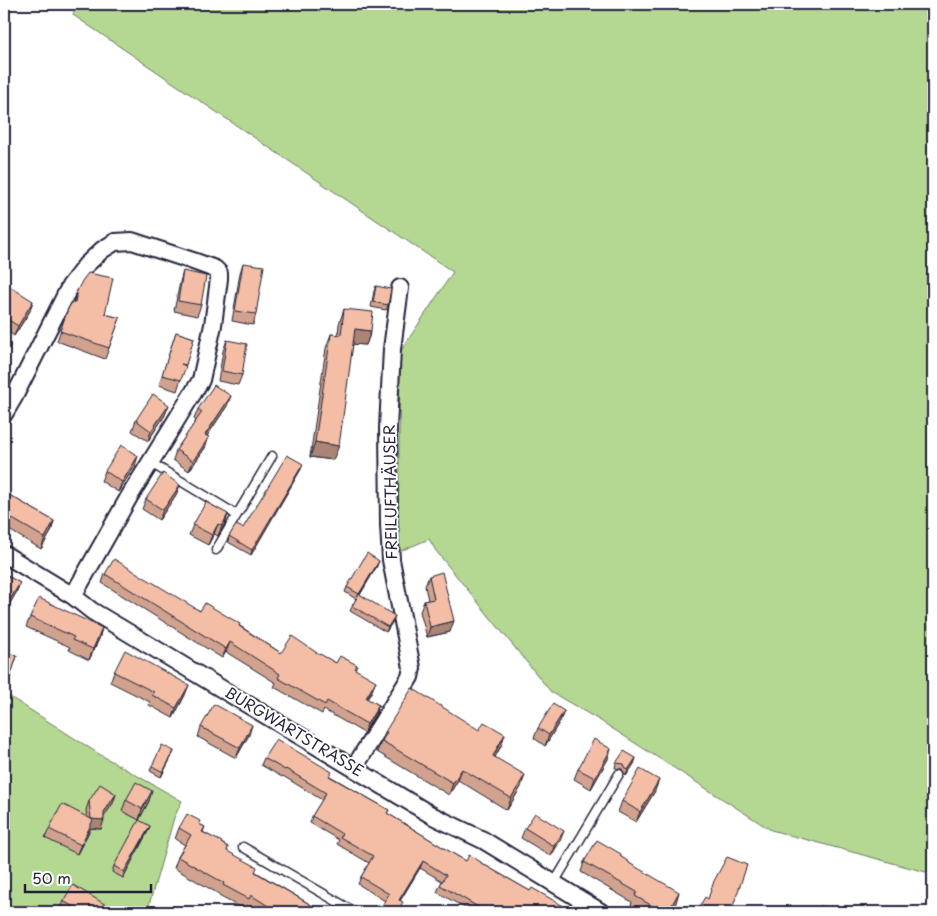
<svg xmlns="http://www.w3.org/2000/svg" width="937" height="916" viewBox="0 0 937 916" font-family="'Playpen Sans',sans-serif">
  <style>
    .green { fill: #b4d792; stroke: #6b7c66 }
    .lines { fill: none; stroke-linecap: round; stroke-linejoin: round }
    .service-casing { stroke: #22223b; stroke-width: 11 }
    .minor-casing { stroke: #22223b; stroke-width: 20 }
    .service { stroke: #fff; stroke-width: 8 }
    .minor { stroke: #fff; stroke-width: 16 }
    .wall { fill: #d1a38e; stroke: #22223b }
    .shaded-wall { fill: #aa8574; stroke: #22223b }
    .building { fill: #f3bea5; stroke: #22223b }
    .labels { text-anchor: middle; stroke-width: 4; stroke-linejoin: round; paint-order: stroke }
    .street-label { font-size: 15px; fill: #22223b; stroke: #fff }
  </style>
  <rect width="100%" height="100%" fill="#fff"/>
  <filter id="ink" filterUnits="userSpaceOnUse"><feTurbulence type="fractalNoise" baseFrequency=".02" numOctaves="2"/><feDisplacementMap in="SourceGraphic" scale="10" xChannelSelector="R" yChannelSelector="G"/><feConvolveMatrix kernelMatrix="1 2 1 2 8 2 1 2 1" color-interpolation-filters="sRGB"/></filter>
  <g filter="url(#ink)">
    <path class="green" d="M76 4H918L933 21V874L771 830 599 720 551 692 436 551 429 539 398 552 400 352 453 272 73 15Z
      M4 693 99 754 182 801 174 818 147 912H4Z"/>
    <g class="lines">
      <g class="service-casing">
        <path id="service" d="M151 463 237 515
          M216 550 272 456
          M243 847 355 912
          M554 883 619 774"/>
      </g>
      <g class="minor-casing">
        <path id="minor" d="M4 414 14 397 70 286 86 265 102 250 115 242 132 241 193 261 215 269 219 273V279L213 325 201 380 129 497 73 596
          M4 554 73 596 92 611 119 627 433 816 483 840 601 912
          M354 768 404 687 410 677 412 668 391 560 389 525 388 428 392 349 400 288"/>
      </g>
      <use href="#service" class="service"/>
      <use href="#minor" class="minor"/>
    </g>
    <path class="wall" d="M243 263 256 314 253 325 232 321 240 273Z
      M183 271 201 305 197 316 174 311 180 282Z
      M376 286 388 305 386 310 371 307 374 291Z
      M4 288 30 311 14 336 4 329Z
      M77 291 105 314 120 318 105 359 57 341 68 309 73 303Z
      M344 309 371 331 366 345 353 344 333 460 310 457 326 348 331 334 338 335 339 324Z
      M176 332 194 338 177 391 159 385Z
      M227 340 242 375 238 385 218 381 223 351Z
      M227 406 207 436 205 448 189 471 173 460 176 450 196 421 194 419 198 409Z
      M165 415 148 441 132 431 136 420Z
      M135 466 118 492 101 481 105 471Z
      M301 469 251 555 228 542 229 536 243 528Z
      M180 485 176 495 159 520 142 509 146 499Z
      M4 492 54 521 51 532 41 549 4 527Z
      M228 514 225 524 218 536 214 534 208 545 189 535 193 525Z
      M377 566 360 595 393 621 386 632 350 611 356 599 345 592 347 587Z
      M4 574 20 583 16 593 5 612 4 611Z
      M105 574 240 626 281 653 320 655 336 663 357 665 355 669 372 691 367 699 379 705 375 714 364 733 324 710 322 714 274 687 276 683 226 652 222 658 102 583Z
      M429 576 450 632 427 637 420 612 424 601 428 600 425 586Z
      M30 617 102 628 99 639 89 660 69 650 70 647 26 627Z
      M4 651 17 656 8 683 4 681Z
      M114 672 185 695 173 718 149 705 150 702 110 682Z
      M564 711 560 721 545 746 534 738 538 728Z
      M201 727 249 735 236 758 198 737Z
      M385 732 501 746 495 757 521 787 507 810 458 780 449 795 377 752Z
      M174 751 161 777 150 771 152 766Z
      M264 758 330 776 389 810 387 813 457 856 466 861 481 863 530 891 574 912H472L437 892 442 881 420 868 400 901V910L399 912H379L385 901 358 884 361 877 369 863 337 844 339 840 310 823 312 816 322 800 283 776 282 777 261 765Z
      M636 758 634 764 626 776 625 774 622 769 615 768 616 763Z
      M608 759 591 789 574 779 578 769Z
      M655 791 636 822 618 812 622 801Z
      M116 794 113 803 104 816 101 829 91 828 77 854 45 838 49 829 87 817 86 810 89 801Z
      M126 800 149 801 139 820 122 811Z
      M199 824 205 827 203 832 228 847 227 851 256 872 323 912H257L247 906 245 910 219 896V894L174 868 178 857 185 845 175 839 179 828Z
      M150 826 148 831 123 878 112 872 114 866Z
      M525 828 560 841 551 856 521 838Z
      M620 856 676 903 670 912H642L631 906 632 902 581 872 584 862Z
      M63 901 111 908 110 912H61L59 911Z"/>
    <path class="shaded-wall" d="M33 301 30 311 14 336 18 326Z
      M355 329 371 331 366 345 350 344Z
      M231 396 227 406 201 445 205 435Z
      M169 405 165 415 148 441 151 431Z
      M209 437 205 448 189 471 193 461Z
      M315 442 339 446 333 460 310 457Z
      M138 456 135 466 118 492 122 482Z
      M303 464 301 469 251 555 252 550Z
      M180 485 176 495 159 520 163 510Z
      M228 514 225 524 218 536 222 526Z
      M54 521 51 532 41 549 45 538Z
      M218 524 214 534 208 545 212 535Z
      M379 561 377 566 357 599 359 594Z
      M20 583 16 593 5 612 9 601Z
      M395 616 393 621 386 632 388 627Z
      M454 621 450 632 427 637 430 627Z
      M102 628 99 639 89 660 93 649Z
      M230 642 226 652 222 658 226 649Z
      M376 681 372 691 362 707 366 698Z
      M189 685 185 695 173 718 176 708Z
      M379 705 375 714 364 733 367 724Z
      M564 711 560 721 545 746 549 735Z
      M252 725 249 735 236 758 240 748Z
      M505 734 501 746 489 768 493 756Z
      M611 749 608 759 591 789 595 778Z
      M174 751 172 756 161 777 163 772Z
      M636 758 634 764 626 776 628 770Z
      M462 769 458 780 449 795 453 783Z
      M525 775 521 787 507 810 511 798Z
      M659 780 655 791 636 822 640 812Z
      M152 791 149 801 139 820 142 809Z
      M116 794 113 803 102 820H104L101 829 91 828 77 854 91 819 104 812Z
      M150 826 148 831 123 878 124 872Z
      M564 831 560 841 551 856 554 846Z
      M423 861 420 868 396 907 399 900Z
      M679 892 676 903 670 912H668Z"/>
    <path class="building" d="M243 263 264 266 256 314 235 311Z
      M183 271 206 276 201 305 178 301Z
      M88 273 113 278 105 314 120 318 109 348 60 331 68 309 72 302 75 303 77 291 82 281Z
      M6 284 33 301 18 326 4 317V288Z
      M376 286 391 289 388 305 373 302Z
      M344 309 373 312 371 331 355 329 339 446 315 442 331 334 341 335Z
      M176 332 194 338 186 365 181 364 186 366 181 380 162 375Z
      M227 340 247 344 242 375 222 371Z
      M214 385 231 396 205 435 209 437 193 461 176 450 202 412 198 409Z
      M153 394 169 405 151 431 136 420Z
      M121 445 138 456 122 482 105 471Z
      M287 455 303 464 252 550 229 536 236 525 243 528Z
      M163 473 180 485 163 510 146 499Z
      M4 492 54 521 45 538 4 514Z
      M206 502 228 514 222 526 218 524 212 535 193 525Z
      M367 553 379 561 359 594 347 587Z
      M114 559 200 611 205 603 240 624 239 626 281 653 292 636 320 655V654L336 663 340 656 357 665 355 669 376 681 366 698 379 705 367 724 327 701 325 705 278 678 280 674 230 642 226 649 105 574Z
      M442 572 454 621 430 627 424 601 434 599 429 576Z
      M4 574 20 583 9 601 4 598Z
      M359 594 395 616 388 627 352 606Z
      M39 598 102 628 93 649 72 640 74 637 30 617Z
      M125 650 189 685 176 708 152 695 154 692 114 672Z
      M4 651 17 656 10 678 4 674Z
      M412 688 479 730 484 722 505 734 493 756 525 775 511 798 462 769 453 783 382 741 387 732H385Z
      M214 704 252 725 240 748 201 727Z
      M553 704 564 711 549 735 538 728Z
      M276 739 332 772 329 776 389 810 387 813 457 856 466 861 469 855 481 862V863L530 891 532 888 574 912H487L440 885 446 875 423 861 399 900 403 902 397 912H385L380 909 389 894 361 877 373 856 340 837 342 834 312 816 326 793 286 769 285 770 264 758Z
      M594 739 611 749 595 778 578 769Z
      M162 745 174 751 163 772 152 766Z
      M624 751 636 758 628 770 626 769 624 764 616 763Z
      M640 769 659 780 640 812 622 801Z
      M136 782 152 791 142 809 126 800Z
      M100 784 116 794 104 812V820L91 819 93 820 81 845 49 829 62 804 91 819 89 801Z
      M535 813 564 831 554 846 525 828Z
      M187 814 200 821 199 824 205 827 202 832 222 842 221 843 228 847 227 851 257 867 255 872 323 912H275L276 911 251 895 249 899 223 885 224 883 178 857 191 835 179 828Z
      M139 820 150 826 124 872 114 866Z
      M597 840 621 854 620 856 629 862V863L679 892 668 912H663L635 896 637 892 584 862Z
      M727 857 747 865 731 912H696L705 897 708 899 714 881Z
      M73 885 111 908 109 912H83L63 901Z
      M819 906 834 908 833 912H818Z"/>
  </g>
  <g class="labels">
    <g class="street-label">
      <text transform="translate(391 492) rotate(-91)" y="5">FREILUFTHÄUSER</text>
      <text transform="translate(294 732) rotate(31)" y="5">BURGWARTSTRASSE</text>
    </g>
  </g>
  <rect width="937" height="916" fill="none" stroke="#fff" stroke-width="20"/>
  <rect x="10" y="10" width="917" height="896" fill="none" stroke="#22223b" stroke-width="2" filter="url(#ink)"/>
  <path d="M25 884v8h126v-8" fill="none" stroke="#22223b" stroke-width="2.5"/>
  <text x="32" y="884" font-size="15" fill="#22223b" stroke="#ffffff" stroke-width="4" paint-order="stroke">50 m</text>
</svg>
